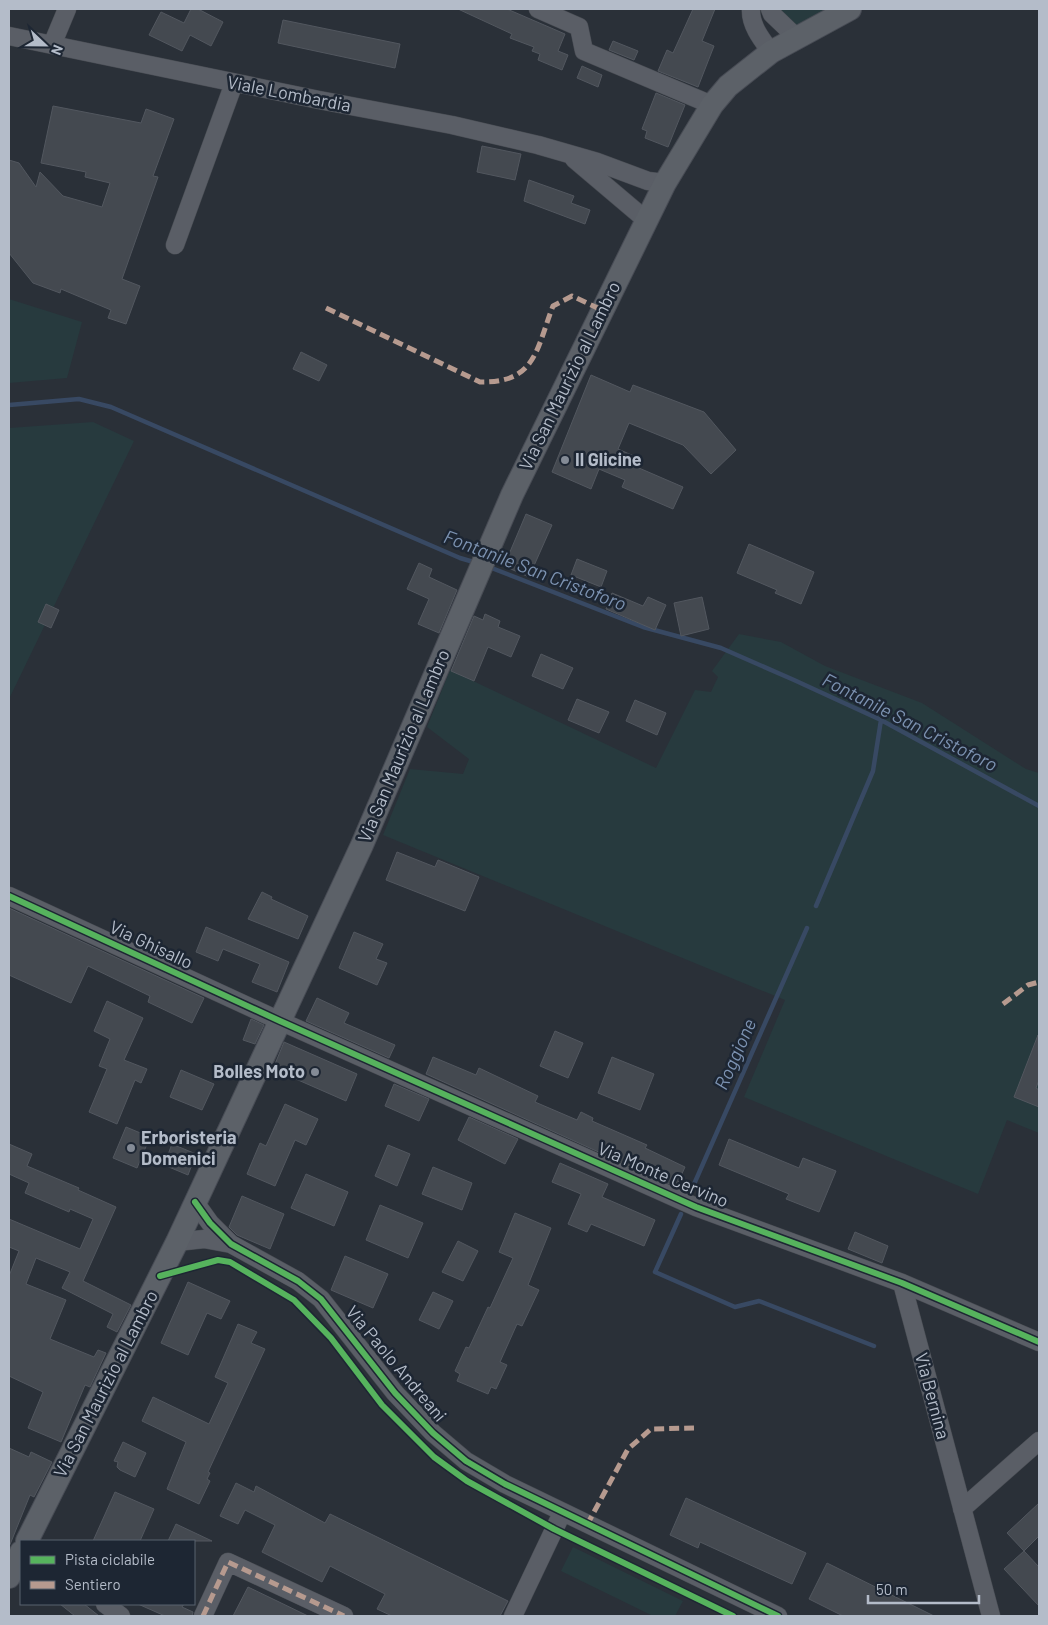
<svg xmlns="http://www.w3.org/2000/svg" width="1048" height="1625" viewBox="0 0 1048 1625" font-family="Barlow,sans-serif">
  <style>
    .green { fill: #273a3e }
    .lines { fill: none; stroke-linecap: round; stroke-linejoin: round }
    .stream { stroke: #384963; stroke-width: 4.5 }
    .building { fill: #444950; stroke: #52575f }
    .minor-casing { stroke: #484c53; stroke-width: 19 }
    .major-casing { stroke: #484c55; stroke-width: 24 }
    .minor { stroke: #5a5e66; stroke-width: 18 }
    .major { stroke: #5c6168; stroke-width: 22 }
    .quiet { stroke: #b69a8f; stroke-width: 5; stroke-dasharray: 10 5; stroke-linecap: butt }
    .cycleway-casing { stroke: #1d2633; stroke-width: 9 }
    .cycleway { stroke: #56b35d; stroke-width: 6 }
    .poi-dot { fill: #848b96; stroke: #1d2633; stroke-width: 2 }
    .labels { text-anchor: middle; stroke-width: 5; stroke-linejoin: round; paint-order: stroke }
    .street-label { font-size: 18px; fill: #b4bcc9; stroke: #1d2633 }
    .poi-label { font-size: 18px; font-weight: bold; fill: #b4bcc9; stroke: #1d2633; text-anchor: start }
    .water-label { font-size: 19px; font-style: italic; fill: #7c92b1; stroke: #1d2633 }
  </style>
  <rect width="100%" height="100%" fill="#2a3038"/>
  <path class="green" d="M774 9H840L803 29 790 25Z
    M9 299 82 322 67 378 9 383Z
    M93 422 134 441 9 699V428Z
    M739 634 781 642 825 666 922 703 1026 769 1039 773V1133L1007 1120 978 1194 744 1097 785 1000 383 835 410 769 463 774 469 759 427 727 450 670 656 768 695 690 711 692 718 677 712 671Z
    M573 1547 683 1601 675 1616H653L561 1571Z"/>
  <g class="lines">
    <path class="stream" d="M9 405 79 399 111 407 460 558 477 563
      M489 567 643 627 721 648 794 680 881 720 1039 806
      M816 906 873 771 881 720
      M691 1191 807 928
      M681 1214 655 1272 735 1307 759 1301 874 1346"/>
  </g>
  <path class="building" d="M191 9H198L223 22 211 46 190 35 182 51 149 35 161 12 184 23Z
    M458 9H507L565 34 558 51 568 55 562 70 538 60 540 54 532 51 534 47 510 38 512 34Z
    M693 9H715L702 41 714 46 698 87 658 71 667 50 673 53Z
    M283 20 400 44 395 68 278 43Z
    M613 41 638 51 634 60 609 50Z
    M582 66 602 75 598 87 577 78Z
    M656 93 685 105 668 147 645 138 647 131 642 129Z
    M53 106 141 123 146 109 174 119 153 176 158 177 122 279 140 286 126 324 108 318 111 310 61 289 60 293 33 283 9 253V160L19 163 36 187 40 172 63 196 102 207 110 183 85 177 86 172 41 163Z
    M482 146 521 154 515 180 477 172Z
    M529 180 574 196 571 203 590 210 585 224 524 201Z
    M301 352 327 365 319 381 293 369Z
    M591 375 630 392 633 385 704 412 736 450 711 474 683 445 629 423 618 449 636 457 632 465 683 487 673 509 622 487 625 480 599 469 591 489 552 472Z
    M526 514 552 525 529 577 504 566Z
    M749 544 814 572 801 604 775 593 777 590 737 573Z
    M577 559 607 571 601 587 571 575Z
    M419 563 432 569 429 577 457 590 439 633 418 624 429 599 407 589Z
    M612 593 643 606 648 597 666 605 655 630 606 609Z
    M702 597 709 629 681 636 674 603Z
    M46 604 59 610 51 628 38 622Z
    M485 614 500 621 498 627 520 636 511 657 488 647 474 681 451 671 474 616 483 620Z
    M541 654 573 668 563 689 532 676Z
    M577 699 609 712 599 733 568 720Z
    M635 700 666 713 657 735 626 721Z
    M397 852 435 867 438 860 479 877 465 911 386 880Z
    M262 892 272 897 271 899 308 916 298 939 248 919Z
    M9 908 204 998 192 1023 148 1002 150 996 88 966 71 1003 9 975Z
    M206 927 289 962 277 992 252 982 260 964 223 949 218 961 196 952Z
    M354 932 383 944 376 959 387 963 377 985 339 968Z
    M317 998 349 1013 344 1023 395 1045 389 1058 306 1021Z
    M107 1001 143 1018 124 1060 147 1069 141 1083 135 1080 117 1124 89 1112 107 1069 99 1066 110 1039 94 1031Z
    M251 1019 264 1025 255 1044 243 1040Z
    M555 1031 583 1043 568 1078 540 1066Z
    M1038 1035 1039 1080 1036 1088 1039 1090V1107L1014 1097Z
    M284 1042 357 1074 346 1101 273 1069Z
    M433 1057 476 1075 479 1068 538 1096 535 1102 577 1120 581 1112 593 1118 592 1121 647 1145 645 1148 685 1167 676 1187 426 1074Z
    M612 1057 654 1074 640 1110 598 1093Z
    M181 1070 214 1084 202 1110 170 1097Z
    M394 1084 429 1099 419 1121 385 1106Z
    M285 1104 318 1119 306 1145 295 1140 275 1186 247 1174 260 1143 266 1146Z
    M469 1117 518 1139 505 1164 458 1140Z
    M126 1127 150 1137 137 1168 113 1158Z
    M729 1139 799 1168 803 1158 836 1171 819 1212 786 1199 789 1194 719 1165Z
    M9 1144 32 1154 27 1166 79 1188 78 1190 116 1207 83 1281 131 1305 117 1332 107 1327 113 1314 62 1288 70 1272 36 1258 26 1284 66 1300 50 1339 94 1357 98 1350 106 1353 90 1387 85 1385 61 1442 28 1428 43 1392 9 1376V1276L19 1251 9 1247V1219L80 1249 93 1219 70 1209 69 1212 25 1193 29 1183 9 1174Z
    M172 1144 196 1154 188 1175 164 1165Z
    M388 1145 410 1154 397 1186 375 1176Z
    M560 1163 608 1184 602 1197 655 1220 644 1246 591 1224 587 1232 568 1224 581 1194 552 1182Z
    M433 1167 472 1183 462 1210 422 1194Z
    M306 1174 348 1192 334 1226 291 1208Z
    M242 1196 284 1214 270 1249 237 1235 229 1227Z
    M380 1205 423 1223 408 1258 366 1240Z
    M515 1213 551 1228 528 1285 539 1290 522 1326 517 1324 500 1362 507 1365 496 1389 491 1387 488 1394 457 1381 460 1374 455 1371 466 1347 469 1348 488 1307 490 1308 513 1258 499 1252Z
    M855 1232 888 1246 882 1263 848 1249Z
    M458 1241 478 1251 463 1281 442 1272Z
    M345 1256 388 1274 373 1308 331 1290Z
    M188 1282 230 1301 221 1319 207 1313 188 1355 161 1343Z
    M433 1292 453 1301 439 1329 419 1320Z
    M238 1324 257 1332 251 1343 265 1349 208 1472 210 1473 207 1479 210 1481 199 1504 167 1489 186 1442 142 1421 153 1397 209 1424 228 1383 215 1377Z
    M123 1442 146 1453 135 1477 120 1470 117 1467 118 1462 114 1461Z
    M9 1448 29 1457 31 1452 52 1462 34 1497 30 1495 9 1547Z
    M236 1483 254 1492 256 1486 325 1523 330 1514 508 1601 500 1616H392L377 1609 385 1594 330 1566 322 1582 262 1552 275 1525 245 1510 238 1524 220 1516Z
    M115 1492 154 1509 140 1541H93Z
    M686 1498 806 1553 792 1584 700 1542 698 1548 670 1535Z
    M1039 1503V1536L1024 1551 1007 1533Z
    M176 1524 212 1541H168Z
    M1024 1551 1039 1567V1606L1004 1569Z
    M827 1563 934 1616H843L809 1599Z
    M248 1587 275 1600 308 1616H233Z
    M60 1604H84L99 1616H75Z
    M138 1604H184L182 1607 193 1612 192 1616H165Z"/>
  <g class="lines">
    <g class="minor-casing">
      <path id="minor" d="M538 9 579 27 584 51 712 105
        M751 9C750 25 762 40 771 52
        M770 9 772 14 797 38
        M9 36 319 100 452 125 538 145 597 162 648 181 665 183
        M52 45 67 9
        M574 159 646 220
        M175 245 234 83
        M9 896 280 1021 696 1207 902 1283 1039 1342
        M195 1202 210 1223 231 1244 298 1281 321 1299 395 1393 433 1433 466 1461 505 1484 778 1616
        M177 1242 204 1239 231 1244
        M902 1283 991 1616
        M962 1509 1039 1441
        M105 1604 121 1616
        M203 1616 228 1562 344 1616
        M513 1616 562 1513"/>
    </g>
    <g class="major-casing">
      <path id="major" d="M27 1541 177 1242 362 845 512 495 665 183 712 105 728 86 771 52 850 9
        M9 1577 21 1552"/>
    </g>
    <use href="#minor" class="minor"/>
    <use href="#major" class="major"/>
    <path class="quiet" d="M326 308 480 382C536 383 536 350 553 306L572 296 602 310
      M1003 1004 1028 985 1039 982
      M587 1525 628 1449 651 1429 694 1428
      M203 1616 228 1562 344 1616"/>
    <g class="cycleway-casing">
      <path id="cycleway" d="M9 896 280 1021 696 1207 902 1283 1039 1342
        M195 1202 210 1223 231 1244 298 1281 321 1299 395 1393 433 1433 466 1461 505 1484 778 1616
        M160 1276 218 1260 230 1262 294 1300 331 1338 382 1405 434 1457 467 1481 554 1529 733 1616"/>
    </g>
    <use href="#cycleway" class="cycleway"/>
  </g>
  <g class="poi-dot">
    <circle cx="565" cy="460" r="5"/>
    <circle cx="315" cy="1072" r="5"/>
    <circle cx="131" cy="1148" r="5"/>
  </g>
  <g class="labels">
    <g class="street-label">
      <text transform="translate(289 94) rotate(11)" y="6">Viale Lombardia</text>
      <text transform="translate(570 376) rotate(-64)" y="6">Via San Maurizio al Lambro</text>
      <text transform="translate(404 746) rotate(-67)" y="6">Via San Maurizio al Lambro</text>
      <text transform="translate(151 945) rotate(25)" y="6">Via Ghisallo</text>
      <text transform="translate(663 1175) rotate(23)" y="6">Via Monte Cervino</text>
      <text transform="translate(396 1364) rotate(50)" y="6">Via Paolo Andreani</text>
      <text transform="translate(106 1384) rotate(-63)" y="6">Via San Maurizio al Lambro</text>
      <text transform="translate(932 1396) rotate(75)" y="6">Via Bernina</text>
    </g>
    <g class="poi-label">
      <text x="575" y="466">Il Glicine</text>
      <text x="305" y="1078" text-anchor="end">Bolles Moto</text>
      <text x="141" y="1144">Erboristeria<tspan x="141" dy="21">Domenici</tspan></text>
    </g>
    <g class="water-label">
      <text transform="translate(535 570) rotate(21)" y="7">Fontanile San Cristoforo</text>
      <text transform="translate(910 722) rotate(27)" y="7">Fontanile San Cristoforo</text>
      <text transform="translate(735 1054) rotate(-66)" y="7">Roggione</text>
    </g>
  </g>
  <rect width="1048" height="1625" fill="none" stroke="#b4bcc9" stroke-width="20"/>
  <rect x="20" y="1540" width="175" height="65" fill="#1d2633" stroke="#59626f"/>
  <rect x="30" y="1556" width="25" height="8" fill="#56b35d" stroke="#59626f"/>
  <text x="65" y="1565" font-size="15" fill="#b4bcc9">Pista ciclabile</text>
  <rect x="30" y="1581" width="25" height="8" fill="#b69a8f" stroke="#59626f"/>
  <text x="65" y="1590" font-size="15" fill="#b4bcc9">Sentiero</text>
  <g transform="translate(45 45) rotate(112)" stroke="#1d2633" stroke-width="4" paint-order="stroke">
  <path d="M0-4L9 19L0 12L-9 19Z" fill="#b4bcc9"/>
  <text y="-8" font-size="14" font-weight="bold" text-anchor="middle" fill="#b4bcc9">N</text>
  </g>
  <path d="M868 1595v8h111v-8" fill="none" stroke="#b4bcc9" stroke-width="2.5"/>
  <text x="876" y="1595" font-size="15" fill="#b4bcc9" stroke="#1d2633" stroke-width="4" paint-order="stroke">50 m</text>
</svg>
